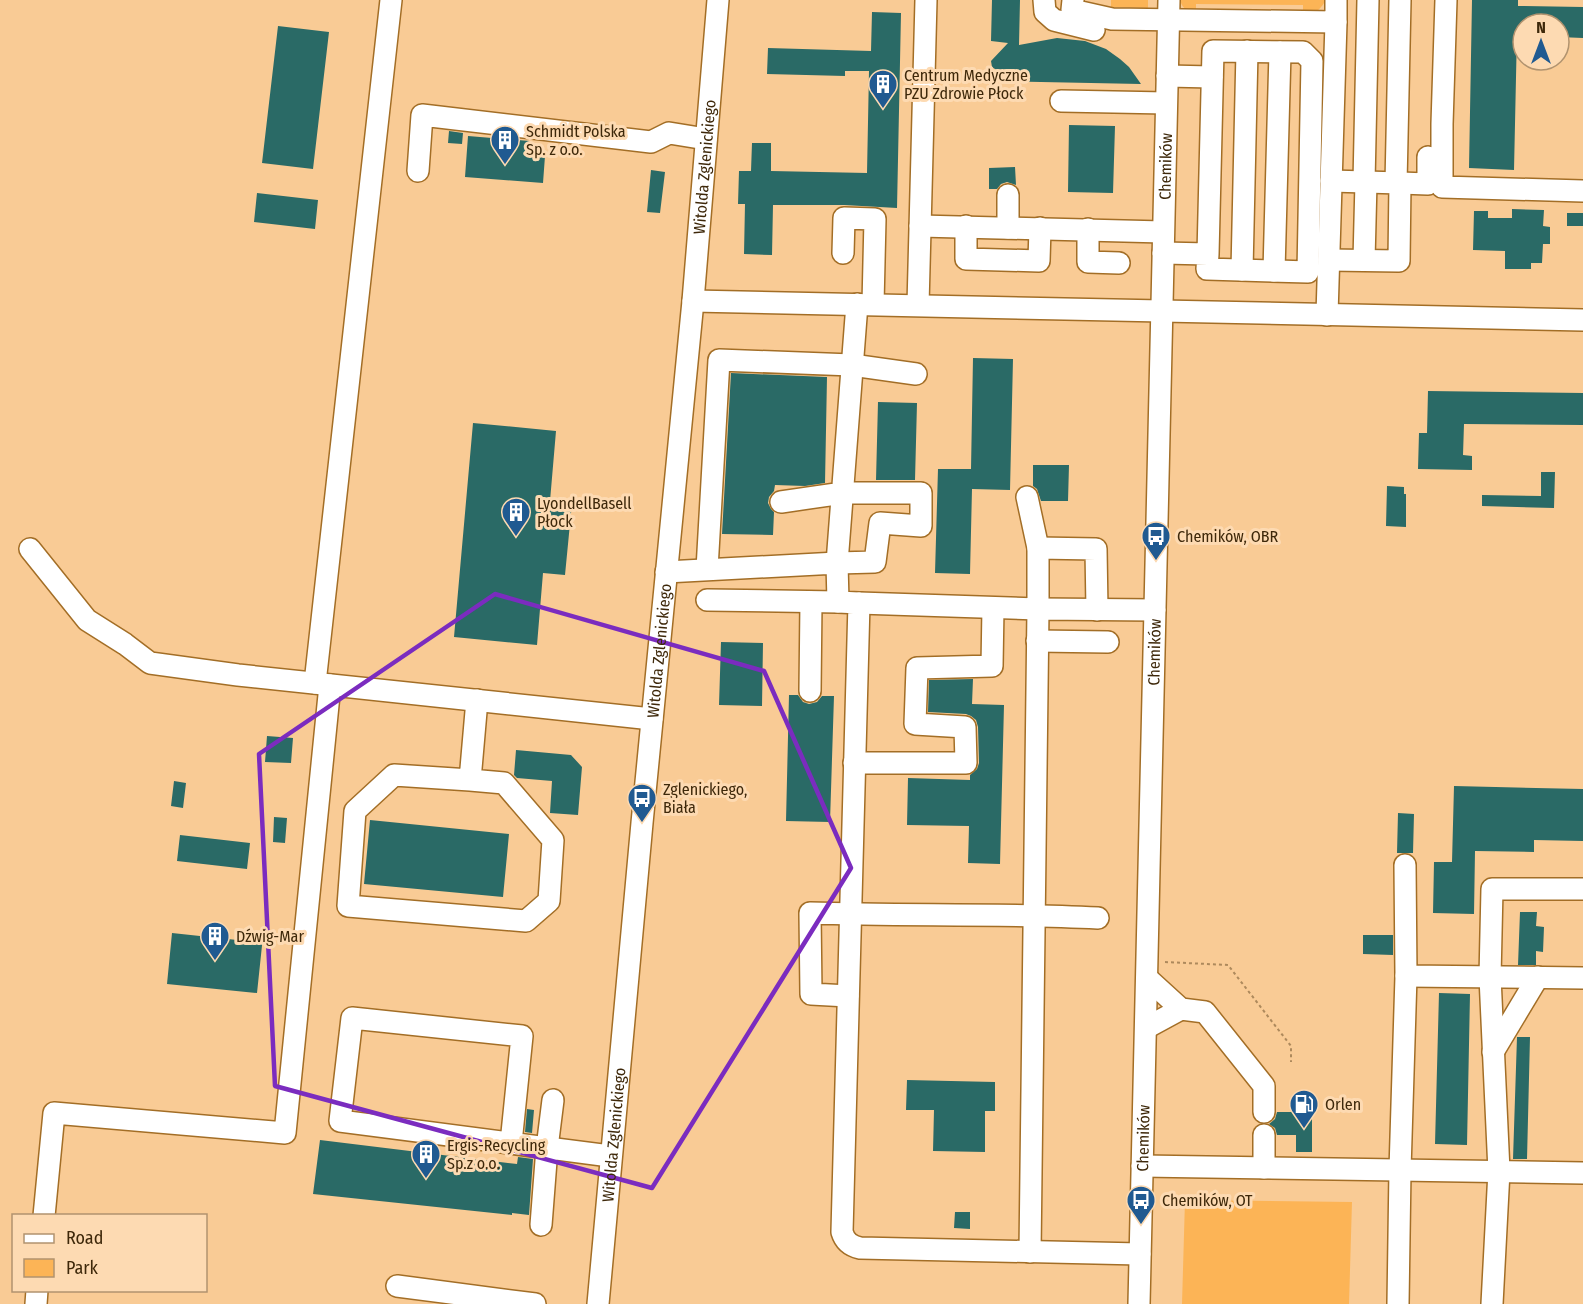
<svg xmlns="http://www.w3.org/2000/svg" width="1583" height="1304" viewBox="0 0 1583 1304" font-family="'Fira Sans Condensed',sans-serif">
  <style>
    .green { fill: #fcb456 }
    .building { fill: #2a6a66 }
    .lines { fill: none; stroke-linecap: round; stroke-linejoin: round }
    .minor-casing { stroke: #a36e26; stroke-width: 24 }
    .path { stroke: #ad895c; stroke-width: 2; stroke-dasharray: 3 3; stroke-linecap: butt }
    .minor { stroke: #fff; stroke-width: 21 }
    .marked { fill: none; stroke: #7b2cbf; stroke-width: 4.5; stroke-linejoin: round }
    .labels { text-anchor: middle; stroke-width: 6; stroke-linejoin: round; paint-order: stroke }
    .poi-label { font-size: 16px; fill: #3e280a; stroke: #fddab2; text-anchor: start }
    .street-label { font-size: 16px; fill: #3e280a; stroke: #fddab2 }
  </style>
  <rect width="100%" height="100%" fill="#f9cb95"/>
  <path class="green" d="M1111 0H1148V8L1111 7Z
    M1180 0H1326C1319 11 1316 14 1303 14V5L1196 4V12C1187 12 1182 8 1180 0Z
    M1185 1200 1352 1202 1349 1304H1182Z"/>
  <path class="building" d="M992 0H1020L1019 45 1057 38 1085 41 1106 49 1120 59 1129 67 1141 84 997 81 998 71 992 67 991 61 1008 43 991 41Z
    M1472 0H1518V6L1583 7V38L1559 37V24H1523V31H1517L1514 170 1469 168Z
    M872 12 901 13 897 208 844 205H773L772 255 744 254 745 204H738L739 171H751L752 143H771V171L867 173 869 71H845V76L767 74 768 48 871 51Z
    M278 26 329 32 313 169 262 163Z
    M1069 125 1115 126 1113 193 1068 192Z
    M449 131 463 133 462 144 448 143Z
    M468 136 530 141 529 155 545 156 543 183 465 177Z
    M1015 167 1016 185 1007 182 1001 184 997 189H989V168Z
    M651 170 665 172 660 213 647 212Z
    M257 193 318 200 315 229 254 222Z
    M1512 209 1544 210 1543 226 1550 227V244H1543L1542 263H1531V269H1505V251L1473 250 1474 211H1488V218H1512Z
    M1567 213H1583V226H1567Z
    M973 358 1013 359 1010 490 972 489 970 574 935 573 938 469H971Z
    M731 373 827 377 825 483 805 486 775 485 774 491 769 497 768 503 771 509 774 512 773 535 722 534Z
    M1428 391 1583 393V425L1464 424 1463 455 1472 456V470L1418 469 1419 433H1427Z
    M878 402 917 403 915 480H876Z
    M473 423 556 431 550 501 572 503 565 575 543 573 537 645 454 637Z
    M1033 465H1069L1068 501H1041L1037 489 1033 486Z
    M1541 472H1555L1554 508 1482 506V495L1541 496Z
    M1387 486 1404 487V494H1406V527L1386 526Z
    M721 642 763 643 762 706 719 705Z
    M973 679 972 704 1004 705 1000 864 968 863 969 826 907 825 908 778 970 780V775L977 769 979 763 978 727 976 720 971 716 966 714 928 712 929 680Z
    M789 695H798L803 702 809 704 817 702 822 696H834L830 822 786 821Z
    M267 736 293 738 291 763 265 762Z
    M516 750 571 755 582 767 578 815 550 813 552 781 517 778 514 775Z
    M174 781 186 783 183 808 171 806Z
    M1454 786 1583 789V841L1534 840V852L1475 851 1474 914 1433 913 1434 862H1452Z
    M1398 813 1414 814 1413 853H1397Z
    M274 817 287 818 285 843 273 842Z
    M370 820 509 834 503 897 364 884Z
    M180 835 250 843 247 869 177 861Z
    M1520 912H1537L1536 926 1544 927 1543 952 1536 951V965H1518Z
    M172 933 237 940 238 934 263 936 257 993 167 984Z
    M1363 935H1393V955L1363 954Z
    M1439 993 1470 994 1467 1145 1435 1144Z
    M1517 1037H1530L1527 1159H1513Z
    M907 1080 995 1082V1111H985V1152L933 1151 934 1110H906Z
    M1296 1106 1312 1107V1152H1296V1135H1277L1275 1128 1269 1124 1275 1119 1277 1112H1296Z
    M527 1109 534 1110 532 1133 525 1132Z
    M320 1140 517 1164 518 1157 533 1159 529 1215 512 1213V1215L313 1194Z
    M955 1212H970V1229L954 1228Z"/>
  <g class="lines">
    <g class="minor-casing">
      <g id="minor">
        <path d="M1044 0 1045 12 1054 20 1094 30"/>
        <path d="M1073 0 1072 10 1112 19 1336 22V0"/>
        <path d="M1446 0 1442 124V187L1583 191"/>
        <path d="M1167 76 1212 77"/>
        <path d="M1061 101 1166 103"/>
        <path d="M418 171 422 115 651 142 669 133 706 139"/>
        <path d="M1364 182 1368 0"/>
        <path d="M1396 183 1400 0"/>
        <path d="M1400 183 1428 184V157"/>
        <path d="M1008 195V228"/>
        <path d="M920 226 1163 232"/>
        <path d="M966 226V259L1039 261 1040 228"/>
        <path d="M1088 229V262L1119 263"/>
        <path d="M843 253 844 218 875 219 873 304"/>
        <path d="M1163 253 1208 254 1207 269 1308 272 1312 61 1303 52 1213 51 1208 254"/>
        <path d="M1329 260 1399 261 1400 183 1331 181"/>
        <path d="M1364 260 1366 182"/>
        <path d="M1242 270 1247 51"/>
        <path d="M1274 271 1280 52"/>
        <path d="M693 301 1583 320"/>
        <path d="M918 305 926 0"/>
        <path d="M1327 315 1336 22"/>
        <path d="M1027 497 1038 548"/>
        <path d="M781 502 843 493H921V526L880 523 875 562 837 563 857 304"/>
        <path d="M30 549 87 620 125 644 150 663 238 675 652 719"/>
        <path d="M707 569 719 360 852 365 916 374"/>
        <path d="M666 572 837 563 838 602 859 603 842 1232C845 1242 851 1246 860 1248L1140 1254"/>
        <path d="M707 600 838 602"/>
        <path d="M859 603 1038 609V548L1096 549 1097 610"/>
        <path d="M1037 641 1108 642"/>
        <path d="M315 683 391 0"/>
        <path d="M810 691 811 602"/>
        <path d="M854 763H966L965 727 915 724 917 668 992 666 993 608"/>
        <path d="M470 780 394 775 355 811 348 906 526 921 549 901 553 840 504 783 470 780 477 700"/>
        <path d="M1405 865 1406 976 1583 978"/>
        <path d="M1147 978 1181 1009 1205 1012 1264 1086V1112"/>
        <path d="M848 996 811 994 810 913C906 916 1002 913 1098 918"/>
        <path d="M1146 1028 1181 1009"/>
        <path d="M1493 1052 1538 977"/>
        <path d="M511 1143 522 1036 352 1018 340 1121 610 1156"/>
        <path d="M1142 1166 1583 1173"/>
        <path d="M1264 1168V1135"/>
        <path d="M44 1216 54 1113 285 1133 330 685"/>
        <path d="M541 1225 547 1148 553 1100"/>
        <path d="M1030 1252 1038 609 1155 610"/>
        <path d="M397 1286 535 1304"/>
        <path d="M36 1304 37 1290"/>
        <path id="s1" d="M598 1304 642 823 693 301 718 0"/>
        <path id="s2" d="M1139 1304 1169 0"/>
        <path d="M1398 1304 1400 1170 1406 976"/>
        <path d="M1492 1304 1499 1171 1490 977 1492 889H1583"/>
      </g>
    </g>
    <path class="path" d="M1165 962 1228 965 1291 1046V1062"/>
    <use href="#minor" class="minor"/>
  </g>
  <path class="marked" d="M495 594 764 671 851 868 652 1188 275 1086 259 754Z"/>
  <defs>
    <g id="building-pin" transform="scale(1.5)"><path d="M0 17L-7.5 6A9.5 9.5 0 1 1 7.5 6Z" fill="#205a91" stroke="#fddab2"/><path d="M-4-6H4V6H1V3H-1V6H-4ZM-2.5-4.3h1.7v1.8h-1.7ZM.8-4.3h1.7v1.8H.8ZM-2.5-1h1.7V.8h-1.7ZM.8-1h1.7V.8H.8Z" fill="#fff"/></g>
    <g id="bus-pin" transform="scale(1.5)"><path d="M0 17L-7.5 6A9.5 9.5 0 1 1 7.5 6Z" fill="#205a91" stroke="#fddab2"/><path d="M-5-6H5V4H4V6H2V4H-2V6H-4V4H-5ZM-3.5-4V0h7V-4ZM-3.5 1.2v1.5H-2V1.2ZM2 1.2v1.5H3.5V1.2Z" fill="#fff"/></g>
    <g id="fuel-pin" transform="scale(1.5)"><path d="M0 17L-7.5 6A9.5 9.5 0 1 1 7.5 6Z" fill="#205a91" stroke="#fddab2"/><path d="M-5.5-6h7V0h2V4h1.3V-2.5L3-4.5l.8-.8L6-3V5H2.5V1h-1V6h-7ZM-4.2-4.7v3.2H.2V-4.7Z" fill="#fff"/></g>
  </defs>
  <g fill-rule="evenodd">
    <use href="#building-pin" x="883" y="84"/>
    <use href="#building-pin" x="505" y="140"/>
    <use href="#building-pin" x="516" y="512"/>
    <use href="#bus-pin" x="1156" y="536"/>
    <use href="#bus-pin" x="642" y="798"/>
    <use href="#building-pin" x="215" y="936"/>
    <use href="#fuel-pin" x="1304" y="1104"/>
    <use href="#building-pin" x="426" y="1154"/>
    <use href="#bus-pin" x="1141" y="1200"/>
  </g>
  <g class="labels">
    <g class="poi-label">
      <text x="904" y="81">Centrum Medyczne<tspan x="904" dy="18">PZU Zdrowie Płock</tspan></text>
      <text x="526" y="137">Schmidt Polska<tspan x="526" dy="18">Sp. z o.o.</tspan></text>
      <text x="537" y="509">LyondellBasell<tspan x="537" dy="18">Płock</tspan></text>
      <text x="1177" y="542">Chemików, OBR</text>
      <text x="663" y="795">Zglenickiego,<tspan x="663" dy="18">Biała</tspan></text>
      <text x="236" y="942">Dźwig-Mar</text>
      <text x="1325" y="1110">Orlen</text>
      <text x="447" y="1151">Ergis-Recycling<tspan x="447" dy="18">Sp.z o.o.</tspan></text>
      <text x="1162" y="1206">Chemików, OT</text>
    </g>
    <g class="street-label">
      <text dy="6" stroke="none"><textPath href="#s2" startOffset="1138">Chemików</textPath></text>
      <text dy="6" stroke="none"><textPath href="#s1" startOffset="1142">Witolda Zglenickiego</textPath></text>
      <text dy="6" stroke="none"><textPath href="#s1" startOffset="656">Witolda Zglenickiego</textPath></text>
      <text dy="6" stroke="none"><textPath href="#s2" startOffset="652">Chemików</textPath></text>
      <text dy="6" stroke="none"><textPath href="#s1" startOffset="170">Witolda Zglenickiego</textPath></text>
      <text dy="6" stroke="none"><textPath href="#s2" startOffset="166">Chemików</textPath></text>
    </g>
  </g>
  <rect x="12" y="1214" width="195" height="78" fill="#fddab2" stroke="#b1936f" stroke-width="1.5"/>
  <rect x="24" y="1234" width="30" height="9" fill="#ffffff" stroke="#b1936f" stroke-width="1.5"/>
  <text x="66" y="1244" font-size="18" fill="#3e280a">Road</text>
  <rect x="24" y="1259" width="30" height="18" fill="#fcb456" stroke="#b1936f" stroke-width="1.5"/>
  <text x="66" y="1274" font-size="18" fill="#3e280a">Park</text>
  <g transform="translate(1541 42)"><circle r="28" fill="#fddab2" stroke="#b1936f" stroke-width="1.5"/>
  <path d="M0-4.5L10 22L0 15L-10 22Z" fill="#205a91"/>
  <text y="-9" font-size="16" font-weight="bold" text-anchor="middle" fill="#3e280a">N</text>
  </g>
</svg>
